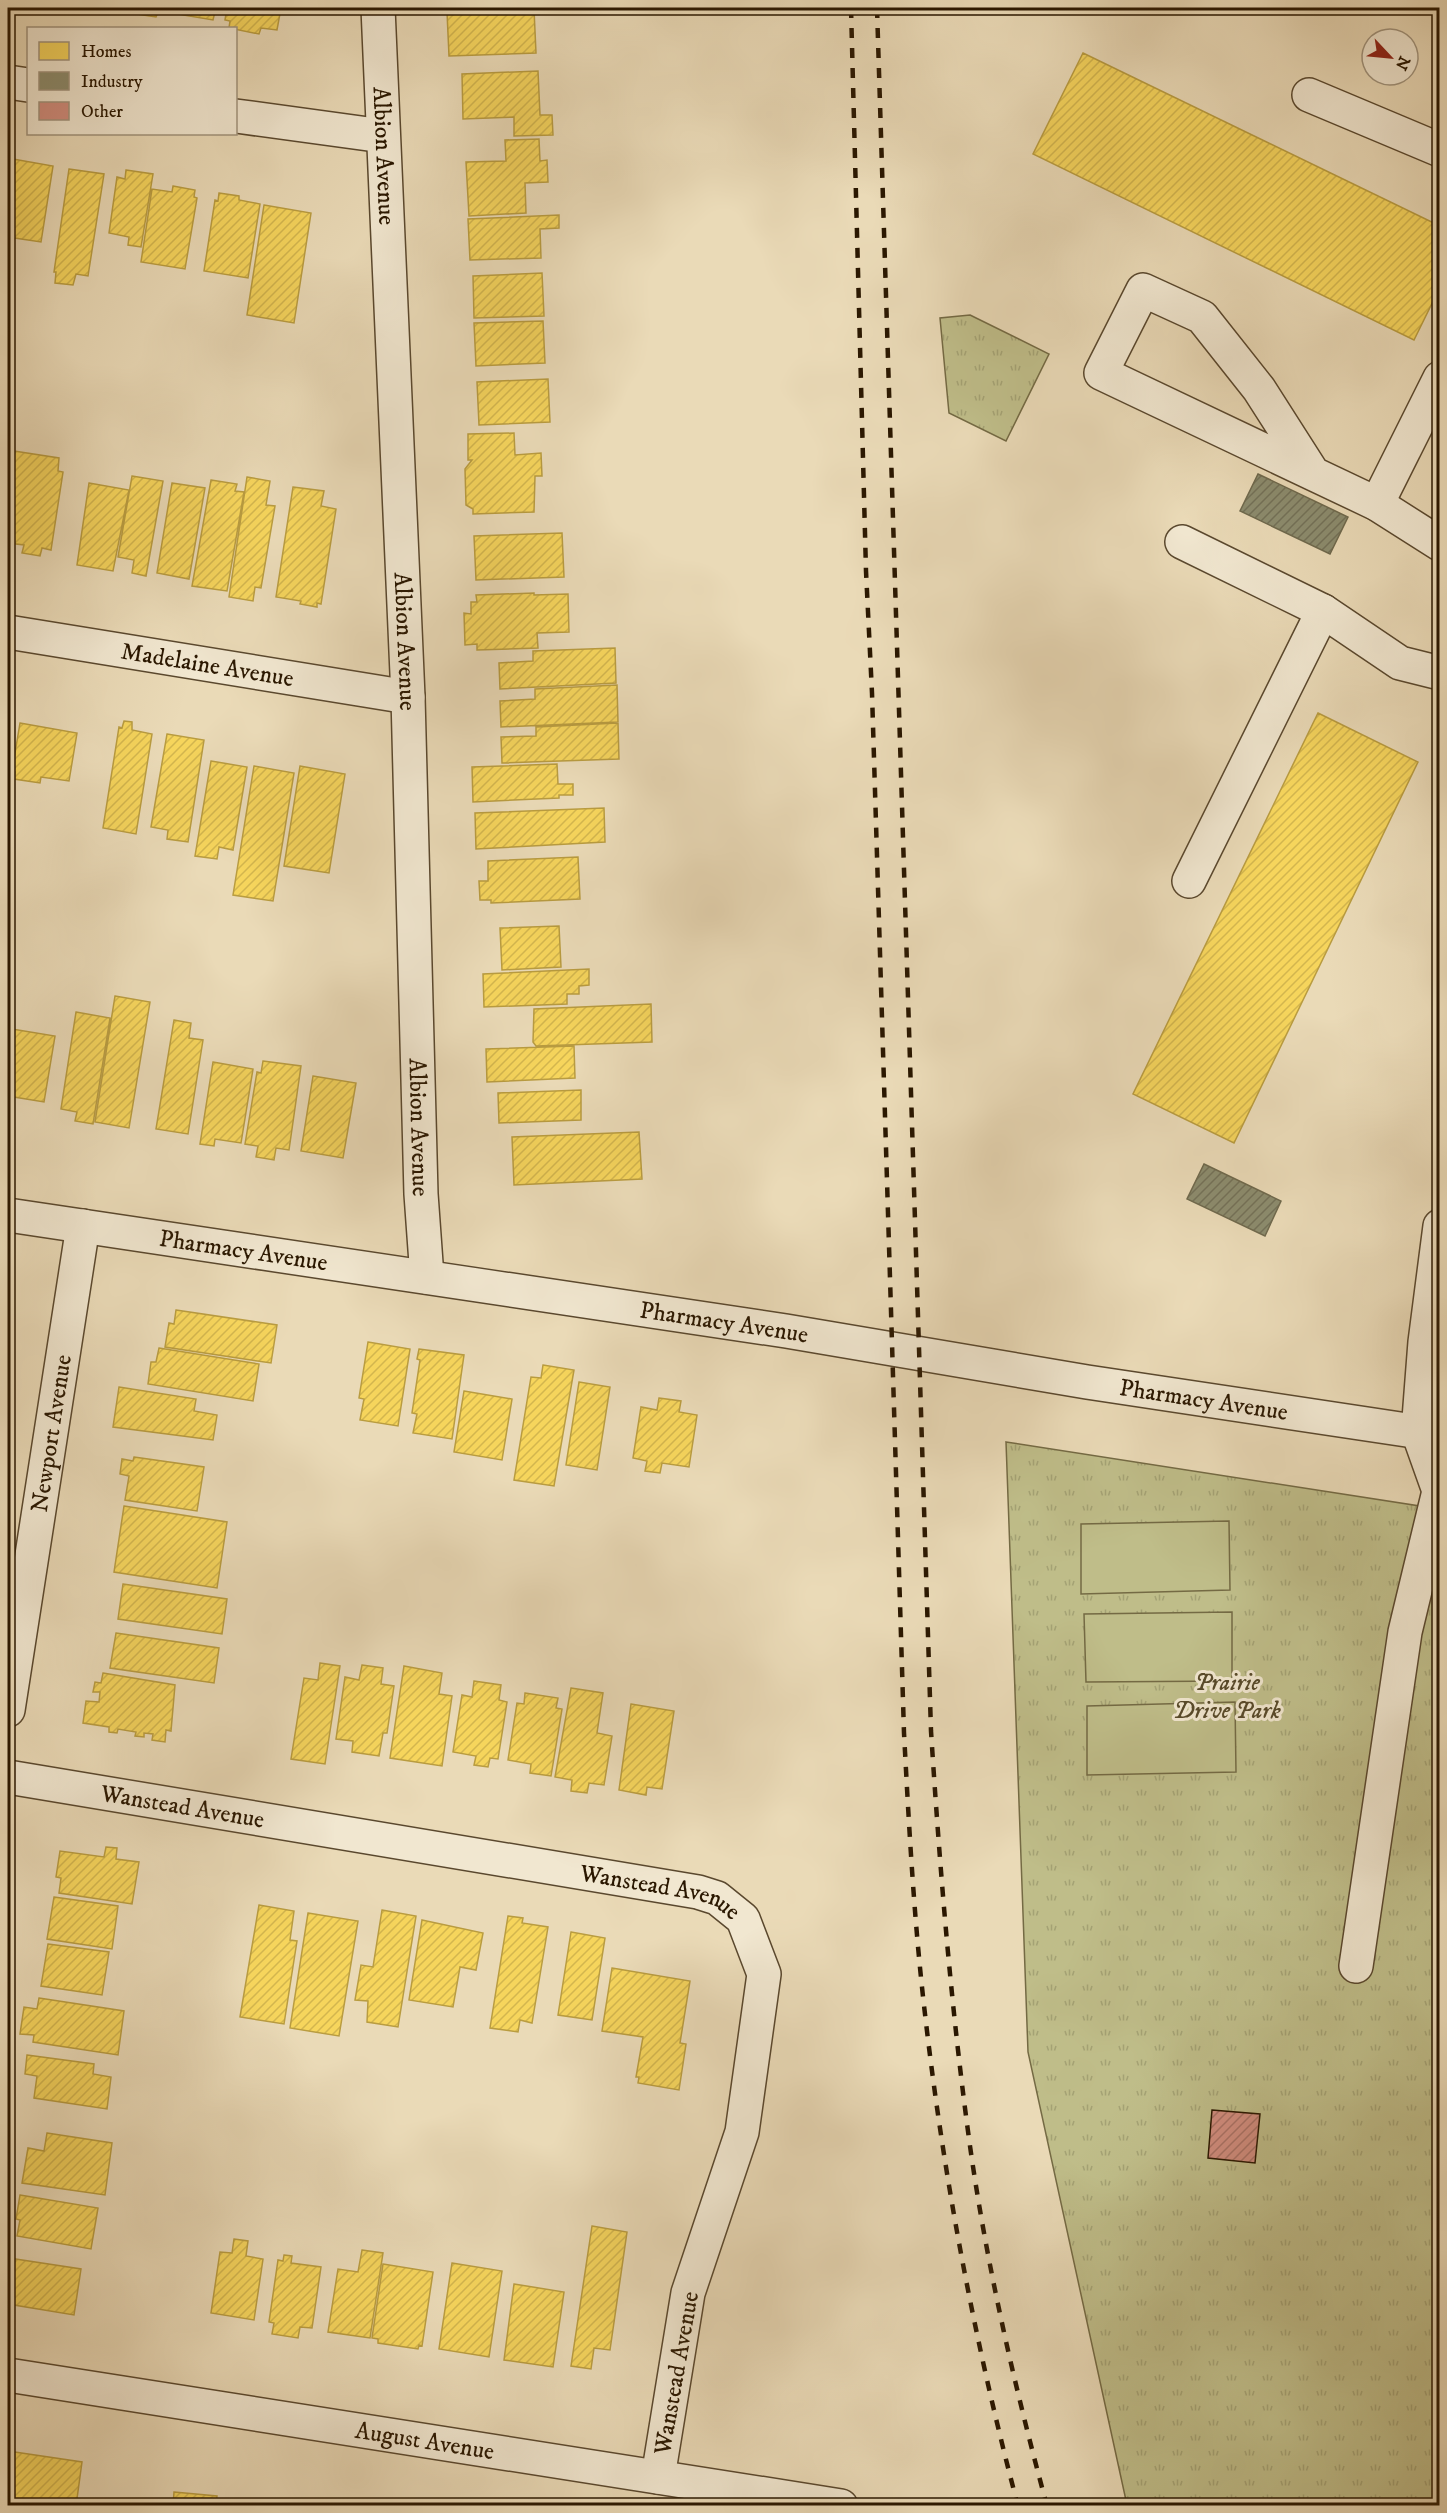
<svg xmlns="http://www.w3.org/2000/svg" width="1447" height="2513" viewBox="0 0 1447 2513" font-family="'IM FELL DW Pica',serif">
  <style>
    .grass { fill: url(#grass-tufts); stroke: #746a44; stroke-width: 1.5 }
    .pitch { fill: #bfbd89; stroke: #746a44; stroke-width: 1.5 }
    .homes { fill: url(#homes-hatch); stroke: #b99c40; stroke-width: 1.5 }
    .industry { fill: url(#industry-hatch); stroke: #6f694d; stroke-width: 1.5 }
    .building { fill: url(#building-hatch); stroke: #2a1700; stroke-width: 1.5 }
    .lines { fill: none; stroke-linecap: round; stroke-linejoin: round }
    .minor-casing { stroke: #5a482e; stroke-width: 36 }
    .minor { stroke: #f1e7d0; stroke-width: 33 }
    .rail { stroke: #2a1700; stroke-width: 4.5; stroke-dasharray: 10 10; stroke-linecap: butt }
    .labels { text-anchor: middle; stroke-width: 6; stroke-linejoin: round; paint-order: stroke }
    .street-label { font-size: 24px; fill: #2a1700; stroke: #f1e7d0 }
    .park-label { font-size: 24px; font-style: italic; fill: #574929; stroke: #f1e7d0 }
  </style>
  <defs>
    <pattern id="grass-tufts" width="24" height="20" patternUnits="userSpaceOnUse" patternTransform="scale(1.5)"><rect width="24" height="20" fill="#bfbd89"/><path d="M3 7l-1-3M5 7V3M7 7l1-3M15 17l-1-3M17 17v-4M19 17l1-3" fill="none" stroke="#a4a274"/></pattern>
    <pattern id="homes-hatch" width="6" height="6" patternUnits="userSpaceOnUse" patternTransform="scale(1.5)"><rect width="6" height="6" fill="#f6d55c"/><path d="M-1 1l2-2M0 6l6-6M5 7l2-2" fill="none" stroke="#d3b64e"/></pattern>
    <pattern id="industry-hatch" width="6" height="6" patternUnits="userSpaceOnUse" patternTransform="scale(1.5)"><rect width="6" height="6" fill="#8c8c6e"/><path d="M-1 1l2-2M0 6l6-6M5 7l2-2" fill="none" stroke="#737158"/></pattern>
    <pattern id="building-hatch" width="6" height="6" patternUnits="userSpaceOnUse" patternTransform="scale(1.5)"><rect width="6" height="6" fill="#d18d7f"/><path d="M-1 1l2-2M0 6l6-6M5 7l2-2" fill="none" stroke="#aa7266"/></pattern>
  </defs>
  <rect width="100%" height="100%" fill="#eadab7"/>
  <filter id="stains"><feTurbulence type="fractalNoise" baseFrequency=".00333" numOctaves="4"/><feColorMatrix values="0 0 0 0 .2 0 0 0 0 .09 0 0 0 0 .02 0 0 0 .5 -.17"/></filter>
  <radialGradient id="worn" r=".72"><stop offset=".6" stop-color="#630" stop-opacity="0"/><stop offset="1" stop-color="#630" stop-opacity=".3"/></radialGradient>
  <path class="grass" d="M970 315 1049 354 1006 441 949 413 940 318Z
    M1006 1442 1439 1509V2505H1127L1028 2052Z"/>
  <path class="pitch" d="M1229 1521 1230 1590 1081 1594V1524Z
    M1232 1612V1681L1086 1682 1084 1614Z
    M1235 1702 1236 1772 1087 1775V1706Z"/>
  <path class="homes" d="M23 8H47L46 14 22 10Z
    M75 8H97L96 13 75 10Z
    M135 8H160L156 17 136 14 138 8Z
    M172 8H216L213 20 171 13Z
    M227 8H281L277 30 261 28 259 34 229 28 230 21 225 20Z
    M534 9 536 53 449 56 447 12Z
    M1083 53 1440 226V287L1414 340 1033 154Z
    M538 71 540 115H552L553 135 514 136V117L463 119 462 74Z
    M539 139 540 161 547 160 548 182 525 183 526 213 469 216 466 162 506 161 505 140Z
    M13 159 53 166 41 242 8 237V197Z
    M69 169 104 174 88 276 76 274 73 285 55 283 56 272H54Z
    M126 170 153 174 141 247 128 245 129 237 109 233 117 177 125 179Z
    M173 186 195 190 194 197 197 198 185 269 141 262 152 189 172 192Z
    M219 193 239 196V200L260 204 248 278 204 271 215 200 218 201Z
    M264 205 311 213 294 323 247 315Z
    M559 215V228L540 229 541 258 470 260 468 219Z
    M542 273 544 316 474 318 473 276Z
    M543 321 545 363 476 366 474 323Z
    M548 379 550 422 479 425 477 382Z
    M514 433 515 455 541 453 542 476H535L534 512 473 514V509L466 505 465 469 472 460H468V434Z
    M8 450 12 451 8 481Z
    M14 451 59 458 58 471 63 472 51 550 42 548 40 556 22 553 24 545 8 543V492Z
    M132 476 163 481 146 576 132 573 134 560 118 557Z
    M247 477 270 481 266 505 275 506 261 588 255 587 253 601 229 597Z
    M211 480 237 484 235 491 244 492 227 591 192 586Z
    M89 483 129 490 113 571 77 565Z
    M172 483 205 488 189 579 157 573Z
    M293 487 324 491 321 506 336 509 321 604 317 603V607L300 604 301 601 276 597Z
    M562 533 564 577 476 580 474 536Z
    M534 593V595L568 594 569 632 537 633 538 648 477 650V644L465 645 464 613 471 614V602H477L476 595Z
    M615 648 616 683 500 689 499 663 533 661V651Z
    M617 685 618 722 501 727 500 701 535 699V689Z
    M1318 713 1418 762 1234 1143 1133 1094Z
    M124 721 132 722V730L152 734 136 834 103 828 119 727 122 728Z
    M20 723 77 733 69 781 41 777 40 783 14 779 15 772 12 771Z
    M618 723 619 759 502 763 501 737 536 736V727Z
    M167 734 204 740 188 842 167 839 168 830 151 827Z
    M211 761 247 767 233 850 219 847 217 859 195 856Z
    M557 764 558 784H573V795H559V798L473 802 472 767Z
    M254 766 294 773 273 901 233 895Z
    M300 766 345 774 329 873 284 866Z
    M604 808 605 842 476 849 475 813Z
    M578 857 580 899 491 903V900H480L479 881H488V861Z
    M559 926 561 967 502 970 500 928Z
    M589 969V985L579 986V994H567V1004L484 1007 483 974Z
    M115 996 150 1002 129 1128 95 1122Z
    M651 1004 652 1042 536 1046 533 1042 534 1009Z
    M76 1012 110 1018 93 1124 75 1121 77 1112 61 1109Z
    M174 1020 191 1023 189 1038 203 1040 188 1134 156 1129Z
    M12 1029 55 1036 44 1102 8 1096V1057Z
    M574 1046 575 1078 487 1082 486 1049Z
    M263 1061 301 1066 289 1150 276 1148 274 1160 256 1157 258 1146 245 1144 257 1072 261 1073Z
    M213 1062 253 1069 241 1143 215 1139 214 1146 200 1144Z
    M313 1076 356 1083 343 1158 301 1151Z
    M581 1090V1120L499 1123 498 1093Z
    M639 1132 642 1179 514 1185 512 1137Z
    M176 1310 277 1325 271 1363 165 1347 169 1323 174 1324Z
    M368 1342 410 1349 398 1426 360 1420 364 1399 359 1398Z
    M159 1348 259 1364 253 1401 148 1384 151 1362H156Z
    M419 1349 464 1355 452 1439 413 1433 417 1414 412 1413 420 1360 417 1359Z
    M543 1365 574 1370 554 1486 514 1480 531 1377 541 1378Z
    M579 1382 610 1387 597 1470 566 1465Z
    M119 1387 196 1399 194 1411 217 1415 213 1440 113 1427Z
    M464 1391 512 1399 502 1460 454 1452Z
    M659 1398 681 1401 679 1412 697 1415 689 1467 662 1463 660 1473 645 1471 647 1461 633 1458 641 1407 657 1410Z
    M134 1457 204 1467 197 1511 125 1500 129 1476 120 1474 122 1459 133 1461Z
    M124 1506 227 1522 217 1588 114 1572Z
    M123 1584 227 1599 222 1634 118 1619Z
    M116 1633 219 1648 214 1683 110 1668Z
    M320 1663 340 1666 325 1764 291 1759 304 1678 318 1680Z
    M362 1665 383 1668 381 1684 394 1686 387 1733H383L379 1756 352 1752 353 1741 336 1739 345 1677 359 1680Z
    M404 1666 442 1673 439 1694 452 1696 442 1766 390 1758Z
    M103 1673 175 1685 171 1731 166 1730 165 1742 152 1740 153 1734 144 1733V1737L135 1736 136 1732 118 1729 117 1733 109 1732V1727L83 1723 86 1701 99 1702 100 1692H93L95 1682 101 1683Z
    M474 1681 501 1685 499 1700 507 1702 498 1759 490 1758 488 1767 474 1765 476 1756 453 1752 462 1695 472 1697Z
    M571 1688 603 1693 597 1733 612 1736 604 1785 589 1783 587 1793 571 1791 572 1780 555 1777Z
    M525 1693 558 1698 556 1708 562 1709 551 1776 530 1773 531 1764 508 1760 517 1703 524 1704Z
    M631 1704 674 1711 662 1789 647 1787 646 1795 619 1790Z
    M106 1847 117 1848 116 1859 139 1862 132 1904 59 1893 61 1878 56 1877 60 1851 104 1857Z
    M54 1897 118 1906 112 1949 47 1939Z
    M259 1905 294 1911 290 1940 297 1941 284 2024 240 2017Z
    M382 1910 416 1916 398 2027 367 2022 368 2001 355 2000 361 1965 373 1967Z
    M308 1913 358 1921 339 2036 290 2028Z
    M508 1916 523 1918 522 1923 548 1927 532 2023 520 2020 518 2032 490 2028Z
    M422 1920 483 1933 476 1970 460 1967 453 2007 409 2000Z
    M571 1932 605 1938 592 2020 558 2015Z
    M48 1944 109 1952 102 1995 41 1986Z
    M612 1968 690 1981 680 2043 686 2044 679 2090 638 2083 639 2077H636L643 2037 602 2031Z
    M39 1998 124 2011 118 2055 33 2042 34 2035 20 2034 24 2007 37 2009Z
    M27 2055 94 2064 93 2074 111 2077 107 2109 34 2098 37 2076 25 2074Z
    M47 2133 112 2143 105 2195 22 2183 28 2148 44 2151Z
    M20 2195 98 2208 91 2249 17 2236 20 2220 16 2219Z
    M592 2226 627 2232 610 2350 594 2348 591 2369 571 2366Z
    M234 2239 248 2241 246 2256 263 2259 254 2320 211 2313 220 2252 232 2253Z
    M362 2250 383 2253 370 2338 328 2332 338 2269 358 2272Z
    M284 2255 292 2256 291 2263 321 2267 312 2328 300 2327 298 2338 272 2334 274 2323 269 2322 278 2260 283 2261Z
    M9 2258 81 2269 74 2315 8 2304Z
    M452 2263 502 2271 489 2357 439 2349Z
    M383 2264 433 2272 422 2346 419 2345 418 2349 378 2343V2339L372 2338Z
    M514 2284 564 2292 553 2367 504 2360Z
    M8 2451 82 2462 76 2506H8Z
    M174 2492 217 2496 216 2506H173Z
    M246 2501 273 2506H245Z"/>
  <path class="industry" d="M1258 474 1348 517 1330 554 1240 511Z
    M1204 1164 1281 1201 1265 1236 1187 1199Z"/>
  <path class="building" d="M1212 2110 1260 2114 1255 2163 1208 2158Z"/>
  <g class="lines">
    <g class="minor-casing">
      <g id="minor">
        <path id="s1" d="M378 8 408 697 421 1194 427 1277"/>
        <path d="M8 82 28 85"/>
        <path d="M1309 95 1440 150"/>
        <path d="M236 116 383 136"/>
        <path d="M1312 472 1259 389 1202 317 1143 290 1101 373 1377 504 1440 544"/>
        <path d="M1377 504 1440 378"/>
        <path d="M1182 542 1323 611 1400 663 1440 673"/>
        <path id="s2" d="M8 632 408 697"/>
        <path d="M1189 881 1323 611"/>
        <path id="s3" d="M8 1215 786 1331 1087 1382 1440 1435"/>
        <path id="s4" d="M8 1710 83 1226"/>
        <path id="s5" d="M8 1777 698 1892 717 1898 743 1919 764 1974 742 2132 688 2293 658 2477"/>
        <path d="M1356 1966 1405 1632 1439 1491 1418 1432 1425 1342 1440 1226"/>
        <path id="s6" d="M8 2375 841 2506"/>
      </g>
    </g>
    <use href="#minor" class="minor"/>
    <path class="rail" d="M851 8 866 571 872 693 904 1733C909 1826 914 1921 925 2014 944 2180 975 2344 1018 2506
      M877 8 931 1731C940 1870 951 2008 970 2146 987 2267 1015 2388 1047 2506"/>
  </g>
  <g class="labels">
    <g class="street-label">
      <text dy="8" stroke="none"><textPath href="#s1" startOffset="148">Albion Avenue</textPath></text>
      <text dy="8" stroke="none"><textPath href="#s1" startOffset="634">Albion Avenue</textPath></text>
      <text dy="8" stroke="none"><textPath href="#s2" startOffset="202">Madelaine Avenue</textPath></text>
      <text dy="8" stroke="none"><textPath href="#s1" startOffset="1120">Albion Avenue</textPath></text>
      <text dy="8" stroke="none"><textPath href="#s3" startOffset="238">Pharmacy Avenue</textPath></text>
      <text dy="8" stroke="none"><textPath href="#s3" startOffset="724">Pharmacy Avenue</textPath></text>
      <text dy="8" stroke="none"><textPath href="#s3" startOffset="1210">Pharmacy Avenue</textPath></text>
      <text dy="8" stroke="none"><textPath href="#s4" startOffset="280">Newport Avenue</textPath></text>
      <text dy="8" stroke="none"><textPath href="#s5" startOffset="177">Wanstead Avenue</textPath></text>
      <text dy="8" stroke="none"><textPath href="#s5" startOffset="663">Wanstead Avenue</textPath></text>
      <text transform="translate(676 2373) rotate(-80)" y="8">Wanstead Avenue</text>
      <text dy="8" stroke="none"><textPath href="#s6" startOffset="422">August Avenue</textPath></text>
    </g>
    <g class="park-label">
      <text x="1227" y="1690">Prairie<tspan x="1227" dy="28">Drive Park</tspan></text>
    </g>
  </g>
  <rect width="1447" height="2513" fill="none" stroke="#eadab7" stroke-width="30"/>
  <rect x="9" y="9" width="1429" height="2495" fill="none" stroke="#2a1700" stroke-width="3"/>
  <rect x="15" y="15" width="1417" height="2483" fill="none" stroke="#2a1700" stroke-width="1.5"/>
  <rect x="27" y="27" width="210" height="108" fill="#f1e7d0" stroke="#a1947d" stroke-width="1.5"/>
  <rect x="39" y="42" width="30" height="18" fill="#f6d55c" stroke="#a1947d" stroke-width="1.5"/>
  <text x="81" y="57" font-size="18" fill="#2a1700">Homes</text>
  <rect x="39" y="72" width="30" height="18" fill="#8c8c6e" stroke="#a1947d" stroke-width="1.5"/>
  <text x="81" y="87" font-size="18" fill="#2a1700">Industry</text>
  <rect x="39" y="102" width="30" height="18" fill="#d18d7f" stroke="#a1947d" stroke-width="1.5"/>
  <text x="81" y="117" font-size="18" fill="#2a1700">Other</text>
  <g transform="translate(1390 57) rotate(116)"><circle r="28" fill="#f1e7d0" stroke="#a1947d" stroke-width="1.5"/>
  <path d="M0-4.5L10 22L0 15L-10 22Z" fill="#8f2418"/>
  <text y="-9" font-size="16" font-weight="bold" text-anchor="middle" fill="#2a1700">N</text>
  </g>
  <rect width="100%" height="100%" filter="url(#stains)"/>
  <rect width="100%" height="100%" fill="url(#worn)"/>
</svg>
